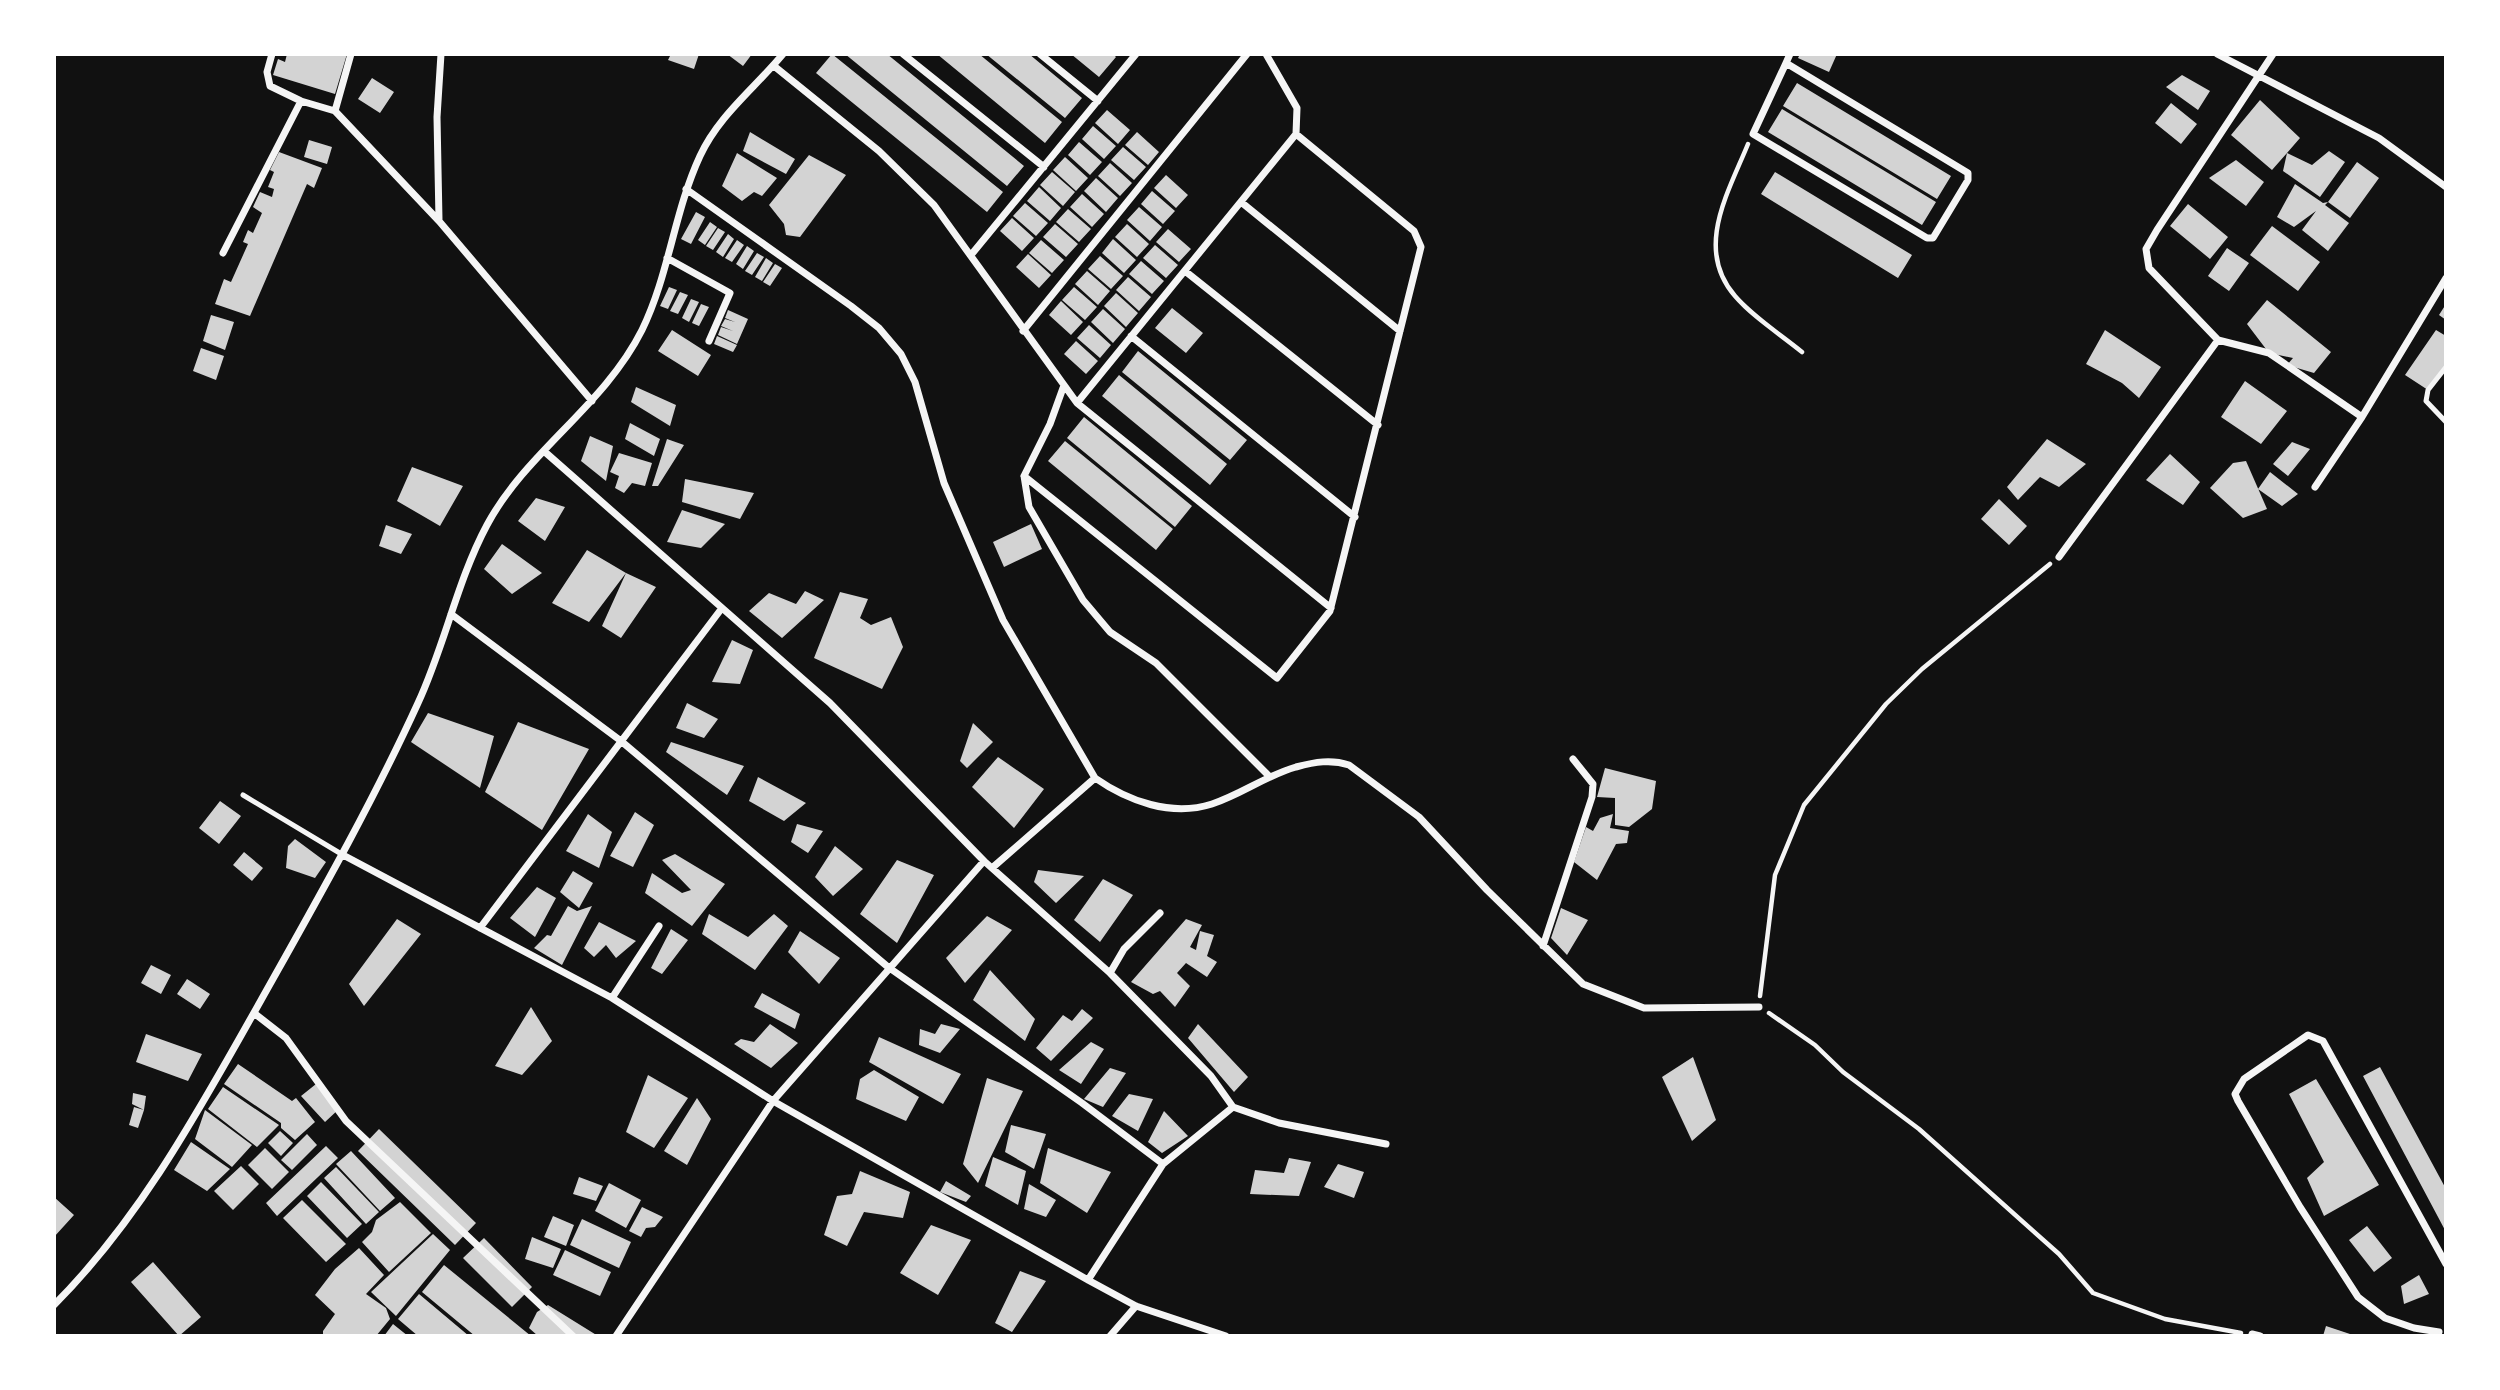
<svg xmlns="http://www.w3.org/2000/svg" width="2500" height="1390" viewBox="0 0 2500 1390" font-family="'DM Sans',sans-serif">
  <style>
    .building { fill: #d3d3d3 }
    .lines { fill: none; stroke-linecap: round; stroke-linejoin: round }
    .path { stroke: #f5f5f5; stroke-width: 4.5 }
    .service { stroke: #f5f5f5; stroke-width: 5 }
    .minor { stroke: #f5f5f5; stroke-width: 7 }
  </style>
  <rect width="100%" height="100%" fill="#111"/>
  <path class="building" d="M287 54H347L335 94 273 75 278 59 285 62Z
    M671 54H699L694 69 668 60Z
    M727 54H752L743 66Z
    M832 54 1003 192 987 212 816 73Z
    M845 54H887L1024 166 1007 186Z
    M937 54H979L1062 122 1045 143Z
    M986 54H1029L1082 98 1065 118Z
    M1071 54H1113L1116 57 1099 77Z
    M1800 54H1837L1829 72 1798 58Z
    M2182 75 2210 91 2198 110 2166 87Z
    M372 78 394 92 380 113 358 99Z
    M1797 83 1951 176 1937 199 1783 106Z
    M2260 100 2300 138 2287 153 2312 165 2329 151 2345 162 2320 197 2283 171 2287 153 2272 170 2231 135Z
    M2171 103 2197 124 2181 144 2155 123Z
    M1782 109 1936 202 1922 225 1768 132Z
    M1107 110 1130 130 1118 144 1095 123Z
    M1093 126 1116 146 1104 159 1082 139Z
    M750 132 795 159 786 174 743 151Z
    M1137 132 1159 152 1148 165 1125 145Z
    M309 140 332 147 327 164 304 157Z
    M1079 142 1102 162 1090 175 1068 155Z
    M1123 147 1146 167 1134 180 1111 160Z
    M279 152 322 168 314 188 307 184 250 316 215 304 224 279 231 282 248 244 243 242 248 230 253 233 262 213 253 207 260 192 272 197 274 189 268 187 274 172 270 170Z
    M737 153 777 178 762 196 754 192 742 201 722 186Z
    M809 155 846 175 800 237 786 235 784 224 769 205Z
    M1065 157 1088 178 1076 191 1053 170Z
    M2236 160 2264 182 2246 206 2209 178Z
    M2357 162 2379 178 2350 218 2328 202Z
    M1110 163 1132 183 1120 196 1098 176Z
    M1052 172 1075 192 1063 206 1040 185Z
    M1775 172 1912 255 1898 278 1761 194Z
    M1166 175 1188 195 1176 208 1154 188Z
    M1096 178 1118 198 1106 212 1084 191Z
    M2295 184 2323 203 2328 202 2325 205 2349 223 2328 251 2302 230 2316 211 2294 227 2277 217Z
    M1039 187 1061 208 1050 221 1027 201Z
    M1152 191 1175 211 1163 224 1141 204Z
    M1082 194 1104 214 1092 227 1070 207Z
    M1025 203 1048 223 1036 236 1013 216Z
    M2188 204 2228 237 2210 259 2170 226Z
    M1139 207 1162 227 1150 241 1127 220Z
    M1068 209 1091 229 1079 242 1056 222Z
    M696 212 705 217 691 244 681 239Z
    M1012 218 1034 238 1022 251 1000 231Z
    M710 222 717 227 705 245 698 240Z
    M1055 224 1078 244 1066 257 1043 237Z
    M1127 224 1149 244 1137 257 1115 237Z
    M2272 226 2320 262 2298 291 2250 255Z
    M718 228 725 232 713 250 706 246Z
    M1168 229 1191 249 1179 262 1156 242Z
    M728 234 734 239 723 257 716 252Z
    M1113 239 1136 260 1124 273 1102 253Z
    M737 240 744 245 732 262 725 258Z
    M1041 240 1064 260 1052 273 1029 253Z
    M1155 245 1178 265 1166 278 1143 258Z
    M747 246 754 251 743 269 736 264Z
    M2227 248 2249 263 2229 291 2208 276Z
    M757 253 764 257 752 275 745 271Z
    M1028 254 1051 275 1039 288 1016 267Z
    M1100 256 1123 276 1111 289 1088 269Z
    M766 258 773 263 762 281 755 277Z
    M1141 261 1164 281 1152 294 1129 274Z
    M775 264 782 268 770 286 763 282Z
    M1087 271 1110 291 1098 305 1075 284Z
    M1128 277 1151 297 1139 311 1116 290Z
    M669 287 677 290 668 309 660 306Z
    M1074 287 1097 307 1085 320 1062 300Z
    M680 292 688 295 678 314 670 311Z
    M1116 293 1138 313 1126 327 1104 306Z
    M691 299 699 302 689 322 682 318Z
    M2267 300 2331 352 2314 373 2287 365 2293 358 2269 353 2247 324Z
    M1061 301 1083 322 1071 335 1049 315Z
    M701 304 709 307 699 326 692 323Z
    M2446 304V320L2439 315Z
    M1172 308 1203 333 1186 353 1155 328Z
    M1103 309 1125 329 1113 343 1091 322Z
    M728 310 748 319 737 344 718 335 721 327 733 331 721 326 725 319 735 322 725 318Z
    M211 315 234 322 225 350 203 341Z
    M1089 325 1111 345 1100 358 1077 338Z
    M672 330 711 355 698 376 658 351Z
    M2105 330 2161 367 2139 398 2122 383 2086 364Z
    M2436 330 2446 336V365L2428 390 2405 375Z
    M717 336 737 345 733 352 714 344Z
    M1076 341 1098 361 1086 374 1064 354Z
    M201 348 224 356 216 380 193 371Z
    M1138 351 1247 440 1230 460 1122 372Z
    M1119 375 1227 464 1210 485 1102 396Z
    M2245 381 2287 411 2261 444 2221 417Z
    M636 387 676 405 670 426 631 402Z
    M1084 417 1192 506 1175 527 1067 438Z
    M630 423 660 439 654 456 625 439Z
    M590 436 613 446 606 481 581 461Z
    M667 439 684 445 658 486H652Z
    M2047 439 2086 464 2059 487 2040 477 2018 500 2007 487Z
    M1065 441 1173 529 1156 550 1048 461Z
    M2292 442 2310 449 2288 476 2273 464Z
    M619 453 652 463 645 486 632 483 624 493 615 488 619 476 610 472Z
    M2170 454 2200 482 2183 505 2146 480Z
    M2246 461 2267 509 2243 518 2210 488 2233 463Z
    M412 467 463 486 440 526 397 501Z
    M2270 472 2298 494 2282 506 2258 489Z
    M685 479 754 493 740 519 682 502Z
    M536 498 565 507 545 541 518 521Z
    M1999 499 2027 526 2009 545 1981 519Z
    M682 510 725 524 701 548 667 542Z
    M1031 524 1042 549 1004 567 993 542Z
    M386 525 412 534 401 554 379 546Z
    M502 544 542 573 512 594 484 569Z
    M587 550 626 573 589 622 552 603Z
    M626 573 656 587 621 638 602 626Z
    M805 591 824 600 782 638 749 611 769 593 796 604Z
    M840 592 868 599 860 618 871 625 891 617 903 647 882 689 814 658Z
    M732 640 753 650 740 684 712 682Z
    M687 703 718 719 704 738 676 728Z
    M428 713 494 736 480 788 411 742Z
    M518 722 589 749 542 830 485 792Z
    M973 723 993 742 967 768 960 761Z
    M671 742 744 766 727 795 666 752Z
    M998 757 1044 789 1014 828 972 787Z
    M1605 768 1656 781 1652 809 1629 827 1615 825V798L1597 797Z
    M758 777 806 803 784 821 749 801Z
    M220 801 241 816 219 844 199 828Z
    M635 812 654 825 633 867 610 856Z
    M588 814 612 832 599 868 566 851Z
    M1613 814 1610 828 1629 831 1627 843 1616 844 1597 880 1574 862 1586 827 1593 831 1600 818Z
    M797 824 823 831 808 853 791 842Z
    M295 839 326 862 315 878 286 868 288 846Z
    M835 846 863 869 833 896 815 877Z
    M244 852 263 868 252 881 233 865Z
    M675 854 725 884 692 926 645 893 652 873 682 893 691 890 662 860Z
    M897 860 934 875 897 943 860 914Z
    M1038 870 1084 876 1056 903 1034 882Z
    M573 871 593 883 579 908 560 892Z
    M1103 879 1133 895 1100 942 1074 920Z
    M537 887 556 898 535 937 510 918Z
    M568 906 577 911 592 906 562 965 534 948 547 935 551 936Z
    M1561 908 1588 920 1567 955 1551 938Z
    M709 914 748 937 774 914 788 926 755 970 702 934Z
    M987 916 1012 930 965 983 946 958Z
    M397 919 421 934 364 1006 349 984Z
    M1186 919 1202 925 1190 947 1196 950 1200 931 1214 935 1207 956 1217 962 1207 977 1186 963 1177 973 1190 986 1175 1007 1160 991 1153 994 1131 982Z
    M599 922 636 941 616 958 606 945 594 957 584 948Z
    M671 929 688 940 662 974 651 968Z
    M800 931 840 958 819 984 788 952Z
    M151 965 171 975 161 994 141 983Z
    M990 970 1035 1019 1025 1041 973 1000Z
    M187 979 210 994 200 1009 177 994Z
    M762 993 800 1014 795 1029 754 1007Z
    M531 1007 552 1041 522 1075 495 1066Z
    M1082 1009 1093 1018 1051 1061 1036 1048 1063 1015 1072 1021Z
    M770 1024 798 1043 771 1068 734 1044 741 1039 754 1042Z
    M941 1024 960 1029 940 1053 919 1045 920 1029 935 1034Z
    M1198 1024 1248 1077 1234 1092 1188 1038Z
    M146 1034 202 1054 188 1081 136 1062Z
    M879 1037 961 1074 943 1104 869 1062Z
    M1091 1042 1104 1049 1081 1084 1059 1070Z
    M1693 1057 1716 1120 1692 1141 1662 1077Z
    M238 1064 292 1101 296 1098 315 1122 295 1140 281 1128V1123L224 1084Z
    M2380 1067 2446 1189V1232L2363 1076Z
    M1110 1068 1126 1073 1103 1107 1084 1099Z
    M874 1070 919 1097 906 1121 856 1099 860 1079Z
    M648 1075 688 1098 654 1148 626 1132Z
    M987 1078 1023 1091 978 1183 963 1164Z
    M2316 1079 2379 1185 2324 1216 2307 1178 2324 1162 2289 1094Z
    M316 1084 339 1109 325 1122 301 1096Z
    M223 1087 279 1125 257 1147 208 1109Z
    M133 1093 146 1096 144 1110 132 1104Z
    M1129 1094 1153 1099 1138 1131 1112 1116Z
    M697 1098 711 1119 687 1165 664 1151Z
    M134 1107 144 1110 138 1128 129 1125Z
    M205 1110 252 1145 232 1167 195 1139Z
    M1164 1111 1188 1136 1162 1153 1148 1142Z
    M1011 1125 1046 1134 1034 1169 1005 1152Z
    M379 1129 476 1223 455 1245 358 1151Z
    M280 1131 293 1143 281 1156 268 1143Z
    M307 1134 317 1145 292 1170 281 1160Z
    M191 1142 230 1169 207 1191 174 1170Z
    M326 1146 338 1158 277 1216 266 1203Z
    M265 1148 289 1172 272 1189 248 1165Z
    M1048 1148 1111 1172 1087 1213 1040 1183Z
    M351 1151 395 1198 380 1211 336 1164Z
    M993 1157 1026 1171 1018 1205 985 1186Z
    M1289 1158 1311 1162 1299 1196 1250 1194 1255 1170 1284 1173Z
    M1338 1164 1364 1172 1354 1198 1324 1187Z
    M241 1166 259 1184 233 1210 214 1191Z
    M336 1167 379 1212 366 1224 324 1178Z
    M860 1171 910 1192 903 1218 864 1212 847 1246 824 1235 837 1196 852 1194Z
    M579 1177 603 1186 596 1201 573 1194Z
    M946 1181 971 1196 966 1202 940 1192Z
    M321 1182 362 1224 347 1238 307 1196Z
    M609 1183 641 1200 626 1228 595 1211Z
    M1029 1184 1056 1200 1046 1217 1024 1209Z
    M54 1197 74 1215 54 1237Z
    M302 1200 346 1244 326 1262 283 1218Z
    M400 1202 431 1233 389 1272 362 1242 372 1232 376 1220Z
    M642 1207 663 1217 655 1227 646 1228 641 1237 629 1231Z
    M553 1216 574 1225 566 1246 544 1237Z
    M582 1219 631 1242 619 1268 570 1245Z
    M931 1225 971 1240 938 1295 900 1273Z
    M2367 1226 2392 1258 2374 1272 2349 1240Z
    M433 1234 450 1250 396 1316 371 1292Z
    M532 1237 561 1249 553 1268 525 1259Z
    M484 1238 532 1287 512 1307 463 1258Z
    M359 1248 384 1275 366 1294 386 1308 390 1319 376 1336H323V1331L335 1314 315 1295 335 1269Z
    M565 1250 611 1272 600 1296 553 1275Z
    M153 1262 201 1317 179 1336 131 1282Z
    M444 1265 531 1336H475L422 1292Z
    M1020 1271 1046 1281 1012 1332 995 1323Z
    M2419 1275 2429 1294 2404 1304 2401 1286Z
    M419 1294 469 1336H418L398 1319Z
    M548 1305 598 1336H538L529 1328 537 1312Z
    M393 1324 408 1336H384Z
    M2326 1326 2353 1335V1336H2323Z"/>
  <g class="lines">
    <path class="path" d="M1748 144C1728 193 1694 249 1735 296 1753 317 1780 334 1802 352
      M1760 996 1775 875 1804 805 1886 704 1922 669 2050 564
      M1769 1013 1815 1045 1843 1072 1919 1129 2059 1254 2093 1293 2165 1319 2241 1333"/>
    <path class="service" d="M2446 367 2428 390 2426 401 2446 422
      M243 795 343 855"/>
    <path class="minor" d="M272 54 267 72 270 86 301 101 335 111 439 221 592 401
      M903 54 1044 167
      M1040 54 1098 101
      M2217 54 2379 138 2446 187
      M2273 54 2157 230 2146 249 2149 268 2218 340 2269 353 2362 417 2446 278
      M1786 63 1968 173V180L1933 238H1927L1753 134 1786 63 1790 54
      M774 66 879 151 934 205 1077 403 1331 608
      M335 111 351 54
      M686 189 851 306 879 328 901 354 915 382 944 483 1003 620 1095 778C1128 801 1171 817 1212 804 1242 794 1265 776 1296 767 1315 762 1331 759 1349 765L1419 817 1487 890 1583 984 1644 1008 1759 1007
      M1241 202 1400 331
      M439 220 437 117 441 54
      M223 253 301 101
      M971 255 1136 54
      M667 258 730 293 709 341
      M1185 271 1378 425
      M1023 331 1247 54
      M1131 336 1355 517
      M1063 388 1050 424 1024 476 1029 507 1083 600 1110 632 1156 663 1268 775
      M1077 403 1296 134 1297 108 1266 54
      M545 452 830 703 984 861 1110 973 1211 1076 1233 1107 1163 1164 1088 1280
      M1024 476 1277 678 1330 611 1421 247 1414 231 1296 134
      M2315 487 2362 417
      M2059 557 2218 340
      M451 614 621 741 888 967 1082 1103 1163 1164
      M343 855 612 998 773 1101 1088 1280 1136 1306 1226 1336
      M992 868 1095 778
      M480 928 722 608
      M1543 946 1592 797 1593 784 1573 759
      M1110 973 1124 949 1160 913
      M612 998 659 926
      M254 1013 286 1038 346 1121 573 1336
      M1233 1107 1279 1123 1386 1144
      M54 1305C141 1218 200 1108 260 1002 315 904 371 806 418 703 445 645 457 581 487 525 526 452 604 406 642 330 669 275 674 212 700 156 719 115 755 88 783 54
      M2439 1332 2414 1328 2385 1318 2358 1297 2300 1207 2238 1101 2235 1094 2244 1079 2308 1035 2323 1041 2446 1264
      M2252 1334 2260 1336
      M616 1336 773 1101 984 861
      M1110 1336 1136 1306"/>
  </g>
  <rect width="2500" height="1390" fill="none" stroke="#ffffff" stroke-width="112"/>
</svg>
